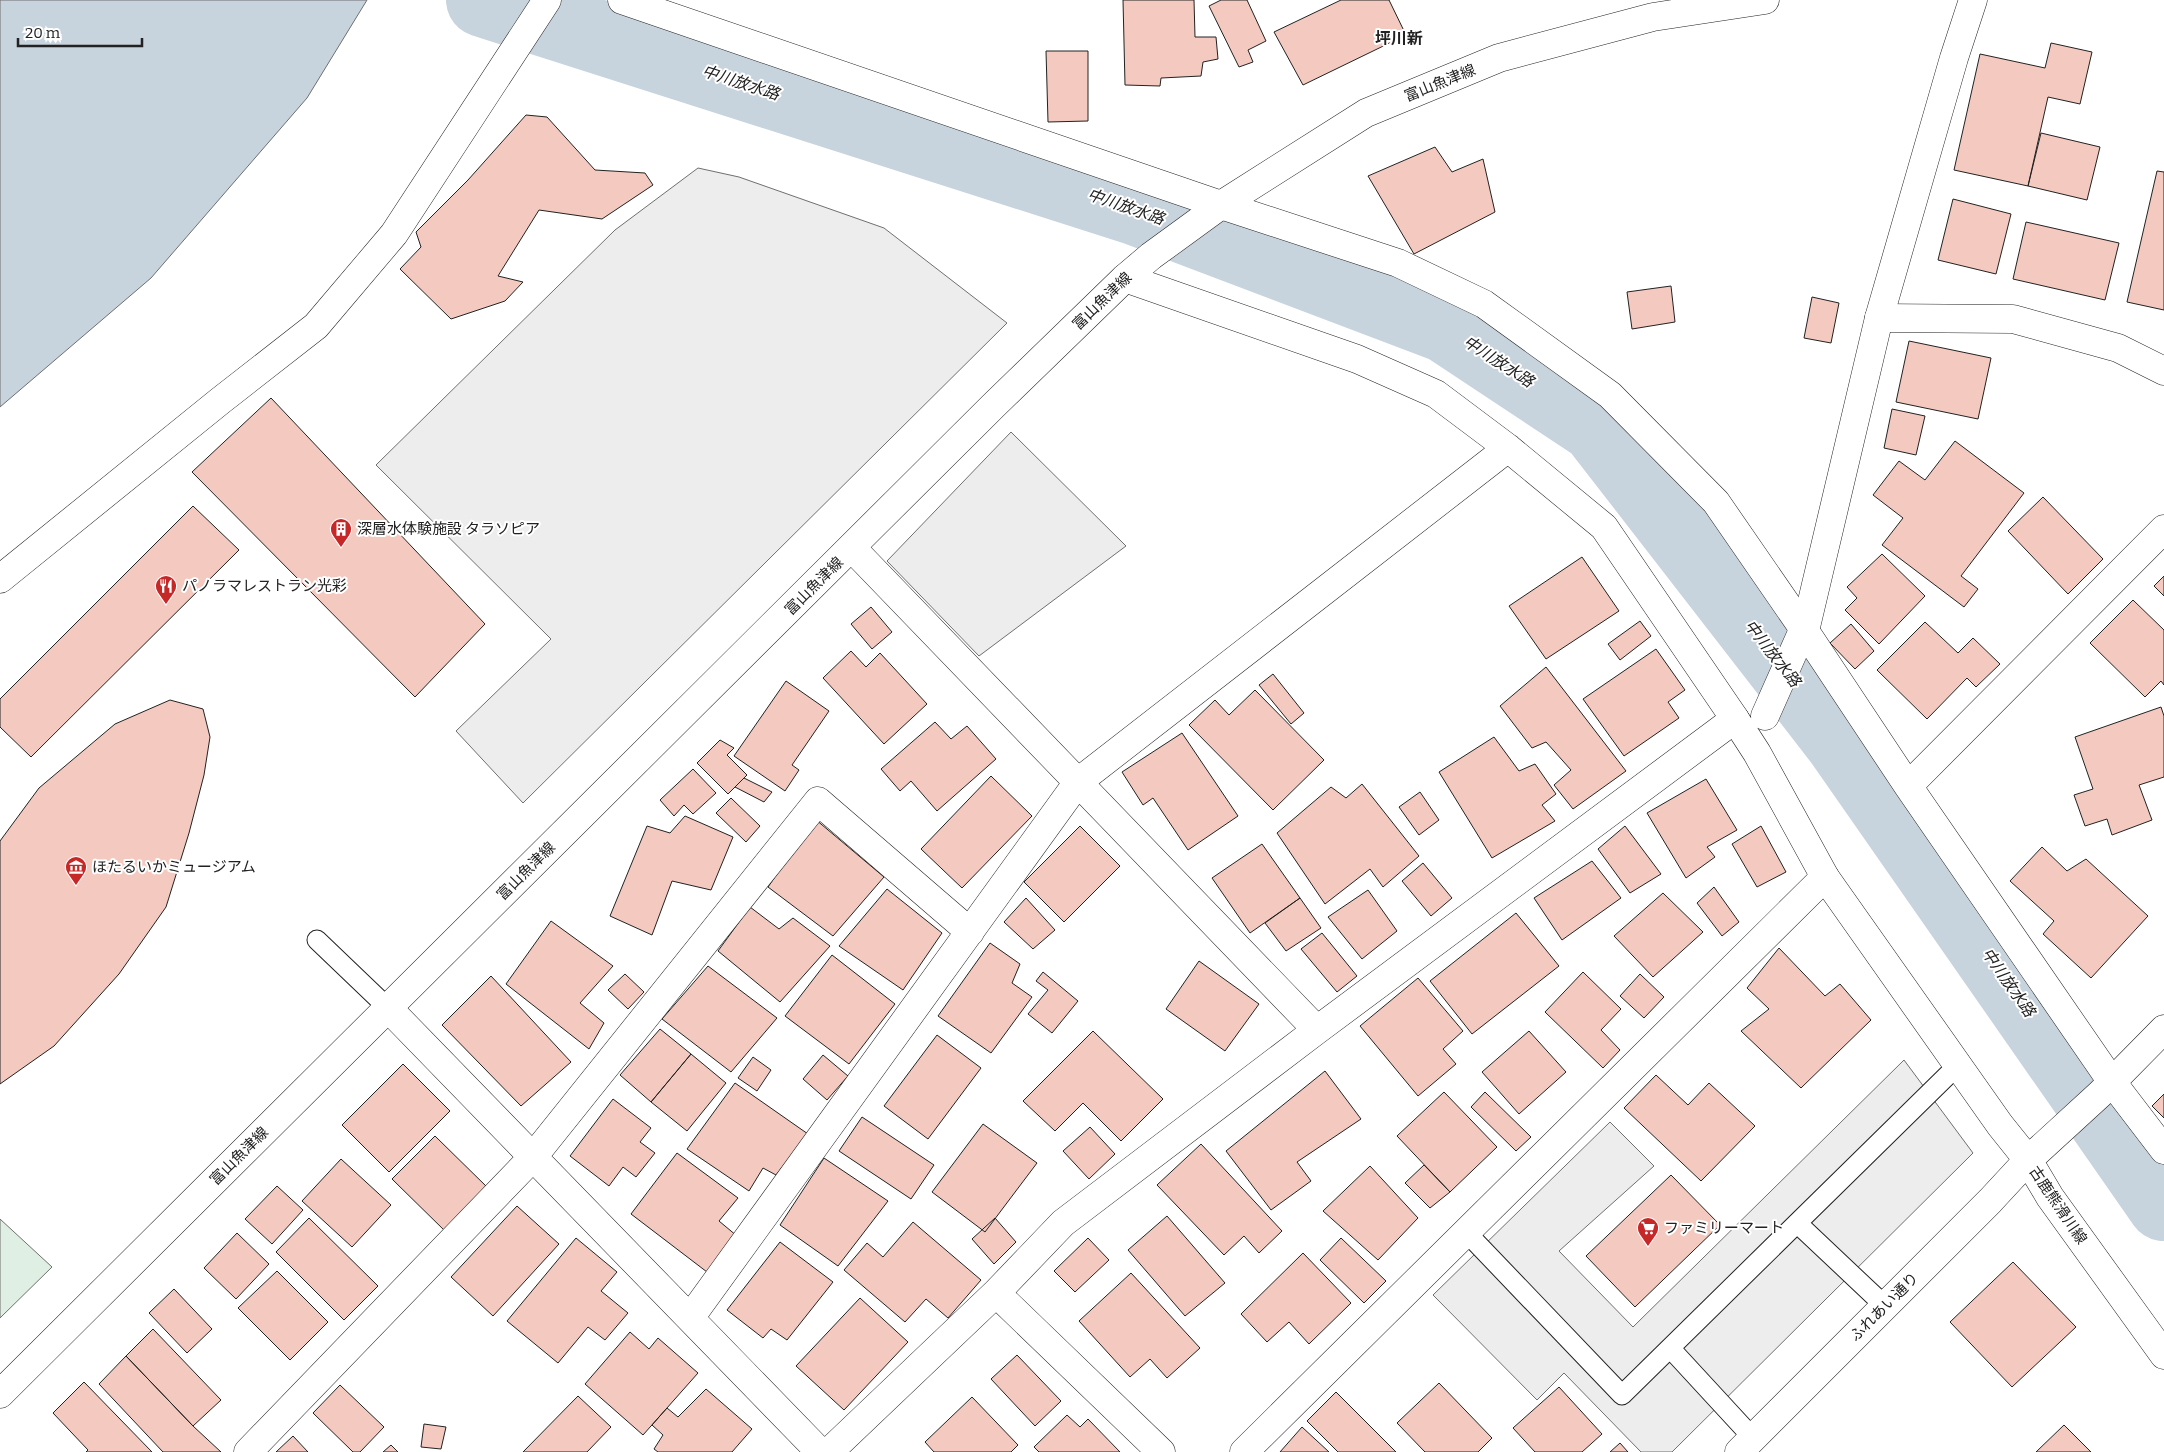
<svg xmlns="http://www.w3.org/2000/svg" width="2164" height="1452" viewBox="0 0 2164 1452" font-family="Bitter,'Noto Sans JP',serif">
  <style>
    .green { fill: #e0efe3; stroke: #6f6f6f }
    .parking { fill: #ededed; stroke: #6f6f6f }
    .water { fill: #c7d3dd; stroke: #6f6f6f }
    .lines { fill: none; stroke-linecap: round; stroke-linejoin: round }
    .river { stroke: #c7d3dd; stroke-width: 74 }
    .building { fill: #f3c9c0; stroke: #222 }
    .lane-casing { stroke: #222; stroke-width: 21 }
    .street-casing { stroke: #222; stroke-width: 29 }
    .secondary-casing { stroke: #222; stroke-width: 29 }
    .primary-casing { stroke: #222; stroke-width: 29 }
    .lane { stroke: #fff; stroke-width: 19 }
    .street { stroke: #fff; stroke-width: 28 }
    .secondary { stroke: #fff; stroke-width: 28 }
    .primary { stroke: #fff; stroke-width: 28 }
    .labels { text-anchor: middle; stroke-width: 4; stroke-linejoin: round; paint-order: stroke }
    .street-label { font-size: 15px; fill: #222; stroke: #fff }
    .poi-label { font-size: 15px; fill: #222; stroke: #fff; text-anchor: start }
    .neighbourhood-label { font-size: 16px; font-weight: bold; fill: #222; stroke: #fff }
    .water-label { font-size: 16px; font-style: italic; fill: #222; stroke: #fff }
  </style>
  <rect width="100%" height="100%" fill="#fff"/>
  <path class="green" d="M0 1219 52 1267 0 1318Z"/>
  <path class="parking" d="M698 168 739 177 884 228 1007 323 523 803 456 731 551 639 376 465 615 230Z
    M1011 432 1126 546 979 656 887 561Z
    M1904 1060 1973 1153 1672 1452H1641L1564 1373 1537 1400 1433 1295 1610 1122 1654 1166 1559 1251 1633 1327Z"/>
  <path class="water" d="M0 0H367L307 98 151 278 0 407Z"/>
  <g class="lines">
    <path class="river" d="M483 0 1135 208 1446 326 1597 426 1842 742 2164 1204"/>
  </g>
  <path class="building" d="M1123 0H1194L1195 37H1216L1218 59 1203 62 1201 76 1161 78 1160 86 1125 85Z
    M1221 0H1247L1266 41 1248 50 1253 62 1239 67 1209 6Z
    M1341 0H1389L1406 35 1303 85 1274 32Z
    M2051 43 2092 52 2080 104 2048 97 2028 186 1954 170 1980 54 2045 68Z
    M1046 51H1088V121L1048 122Z
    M526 115 547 117 595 170 645 173 653 185 602 219 539 210 498 276 523 282 505 301 451 319 400 269 421 247 416 232 468 180Z
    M2041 133 2100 147 2087 200 2028 186Z
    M1435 147 1452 172 1483 159 1495 212 1414 254 1368 176Z
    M2157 171 2164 172V310L2127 302Z
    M1953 199 2011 214 1996 274 1938 260Z
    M2026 222 2119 243 2105 300 2013 279Z
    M1671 286 1675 322 1632 329 1627 292Z
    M1812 297 1839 303 1831 343 1804 338Z
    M1909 341 1991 358 1978 419 1896 402Z
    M271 398 485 624 415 697 192 472Z
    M1892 409 1925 416 1916 455 1884 448Z
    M1955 441 2024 493 1961 576 1978 589 1964 607 1882 545 1903 518 1873 495 1899 461 1925 480Z
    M2043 497 2103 559 2068 594 2008 531Z
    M193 506 239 550 31 757 0 727V699Z
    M1882 554 1925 596 1879 644 1845 610 1857 598 1847 587Z
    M1582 557 1619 611 1546 659 1509 606Z
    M2164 576V596L2154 586Z
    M2133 600 2164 630V685L2161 681 2145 697 2090 643Z
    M871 607 892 632 872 649 851 624Z
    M1640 621 1651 636 1620 660 1608 644Z
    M1925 622 1958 653 1973 638 2000 664 1976 687 1967 678 1927 719 1877 670Z
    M1851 624 1874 651 1855 669 1830 643Z
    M1656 649 1685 690 1668 702 1679 718 1624 756 1583 699Z
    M851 651 866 667 880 653 927 704 884 744 823 678Z
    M1546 667 1626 771 1573 809 1554 785 1571 770 1546 742 1532 748 1500 706Z
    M1273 674 1304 713 1291 724 1259 685Z
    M786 681 829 711 792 765 799 770 785 791 734 756Z
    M1255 690 1324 760 1273 810 1189 725 1215 700 1229 715Z
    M170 700 203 709 210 737 204 775 189 833 166 907 119 974 54 1046 0 1084V841L39 788 115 724Z
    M2161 707 2164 716V777L2139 785 2152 820 2112 835 2107 819 2085 826 2074 795 2093 789 2075 737Z
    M935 722 951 739 967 726 996 759 937 811 911 781 900 791 881 769Z
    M1182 733 1238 816 1188 850 1153 798 1143 805 1122 772Z
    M1494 737 1519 771 1535 764 1556 794 1542 805 1555 821 1492 858 1439 772Z
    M720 740 734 748 727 755 747 775 728 794 697 763Z
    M693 769 716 793 693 814 684 805 674 816 660 800Z
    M991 776 1032 816 962 888 921 849Z
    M744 778 772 792 764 802 735 787Z
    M1706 779 1737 830 1707 847 1715 857 1686 878 1647 813Z
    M1362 784 1419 856 1383 887 1370 869 1325 904 1277 833 1331 787 1346 798Z
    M1420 792 1439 820 1419 835 1399 807Z
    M731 798 760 826 746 842 716 813Z
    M685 816 733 837 711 890 672 881 652 935 610 916 647 826 670 833Z
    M815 819 884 877 833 936 768 887Z
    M1080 826 1120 866 1064 922 1024 882Z
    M1625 826 1661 874 1630 893 1598 849Z
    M1761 826 1786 872 1757 887 1732 844Z
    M1262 844 1300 898 1250 933 1212 878Z
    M2042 847 2067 871 2086 859 2148 916 2091 978 2043 934 2054 921 2010 881Z
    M1592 861 1621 898 1562 940 1534 898Z
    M1423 863 1452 898 1431 916 1402 881Z
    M1714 887 1739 922 1722 936 1697 903Z
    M887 889 942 933 903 990 839 946Z
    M1368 890 1397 931 1362 959 1328 917Z
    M1663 893 1703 932 1653 977 1614 936Z
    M1026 898 1055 930 1033 949 1004 922Z
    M1300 898 1321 928 1286 951 1265 923Z
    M750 907 779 929 793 918 830 946 780 1002 718 951Z
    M1516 913 1559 966 1472 1034 1430 981Z
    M551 921 613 966 580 1003 604 1023 589 1049 506 984Z
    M1322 933 1357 976 1337 992 1301 949Z
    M990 943 1020 964 1012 983 1032 997 991 1053 938 1016Z
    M1779 948 1825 996 1840 984 1871 1020 1801 1088 1741 1031 1769 1009 1747 988Z
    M832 955 895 1004 849 1064 785 1016Z
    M1199 961 1259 1004 1225 1051 1166 1009Z
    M708 966 777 1018 731 1072 662 1019Z
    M1043 972 1078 1001 1052 1033 1028 1014 1048 990 1036 981Z
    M1583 972 1621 1009 1601 1030 1620 1050 1603 1068 1545 1012Z
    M625 974 644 992 628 1009 608 990Z
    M1640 974 1664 997 1644 1018 1620 996Z
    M491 976 571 1062 521 1106 442 1025Z
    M1418 978 1463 1031 1443 1049 1456 1064 1418 1096 1360 1026Z
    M660 1029 691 1054 651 1102 620 1075Z
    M1093 1031 1163 1099 1121 1141 1083 1103 1055 1131 1023 1101Z
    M1529 1031 1566 1072 1519 1114 1482 1072Z
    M937 1035 981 1068 928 1139 884 1106Z
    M691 1054 726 1083 687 1131 651 1102Z
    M823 1055 848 1076 827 1100 803 1079Z
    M753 1057 771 1070 757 1091 738 1078Z
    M403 1064 450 1111 389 1172 342 1125Z
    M1325 1071 1361 1119 1297 1162 1311 1181 1271 1210 1226 1151Z
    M1656 1075 1688 1105 1709 1083 1755 1126 1701 1181 1624 1108Z
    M735 1083 808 1134 776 1175 763 1168 749 1191 687 1149Z
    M1444 1092 1497 1147 1450 1192 1397 1136Z
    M1485 1092 1531 1137 1516 1151 1471 1107Z
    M2164 1094V1118L2152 1106Z
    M613 1099 651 1128 640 1142 655 1153 636 1177 623 1167 609 1186 570 1156Z
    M862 1117 934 1165 911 1199 839 1151Z
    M983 1124 1037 1163 985 1232 932 1192Z
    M1090 1127 1115 1154 1089 1179 1063 1151Z
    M435 1136 489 1189 446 1232 392 1179Z
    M1201 1144 1282 1231 1259 1253 1244 1236 1224 1255 1157 1185Z
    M677 1153 738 1198 719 1221 737 1236 707 1272 631 1214Z
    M824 1158 888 1201 838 1266 780 1225Z
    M341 1159 391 1205 352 1247 302 1201Z
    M1424 1165 1450 1192 1430 1208 1405 1183Z
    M1370 1166 1418 1218 1378 1260 1323 1211Z
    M1671 1175 1720 1225 1635 1307 1586 1256Z
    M277 1186 303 1210 272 1244 245 1219Z
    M517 1206 559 1244 493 1316 451 1277Z
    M1167 1216 1225 1283 1185 1316 1128 1250Z
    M309 1218 378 1286 344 1320 276 1252Z
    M995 1218 1016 1242 994 1264 972 1239Z
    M913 1222 981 1280 948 1318 926 1299 905 1322 844 1270 867 1243 883 1257Z
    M237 1233 269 1264 236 1299 204 1268Z
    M576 1238 617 1272 601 1291 628 1313 605 1340 588 1327 558 1363 507 1321Z
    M1088 1238 1109 1260 1075 1292 1054 1271Z
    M1341 1238 1386 1281 1364 1303 1320 1260Z
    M780 1242 833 1282 787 1340 771 1329 763 1338 727 1310Z
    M1303 1253 1351 1303 1309 1344 1289 1322 1267 1342 1241 1314Z
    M2013 1262 2076 1327 2012 1387 1950 1322Z
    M277 1271 328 1322 290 1360 238 1308Z
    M1131 1273 1200 1348 1167 1378 1150 1359 1130 1377 1079 1321Z
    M174 1289 212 1329 187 1353 149 1313Z
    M860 1298 908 1342 844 1410 796 1366Z
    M153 1329 221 1400 193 1426 126 1356Z
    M630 1332 649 1349 658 1338 698 1373 643 1435 585 1384Z
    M1017 1355 1061 1401 1035 1426 991 1379Z
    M126 1356 193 1426 221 1452H163L99 1384Z
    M84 1382 152 1452H86L88 1450 53 1413Z
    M1439 1383 1492 1438 1478 1452H1425L1397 1423Z
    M340 1385 384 1427 360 1452H353L313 1413Z
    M1559 1387 1602 1434 1582 1452H1535L1513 1428Z
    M706 1389 752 1429 732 1452H658L654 1449 663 1435 652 1425 667 1408 678 1417Z
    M1336 1392 1396 1452H1338L1307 1421Z
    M578 1396 611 1427 587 1452H523Z
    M972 1397 1018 1445 1011 1452H934L925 1442Z
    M1067 1415 1080 1427 1088 1419 1120 1452H1039L1034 1447Z
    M424 1424 446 1427 441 1449 421 1447Z
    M2064 1425 2091 1452H2036Z
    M1302 1427 1329 1452H1280Z
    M293 1436 308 1452H276Z
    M1620 1443 1628 1452H1610Z
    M391 1445 398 1452H383Z"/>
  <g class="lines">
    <g class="lane-casing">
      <path id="lane" d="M317 940 388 1008
        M1797 1223 1885 1306
        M1466 1232 1622 1395 1958 1065
        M1670 1348 1753 1438"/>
    </g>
    <g class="street-casing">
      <path id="street" d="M622 0 1221 205 1398 263 1484 304 1610 395 1716 502 1805 631 1908 786 2112 1082 2164 1150
        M1879 318 2013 319 2118 348 2164 371
        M852 548 1317 1030
        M0 579 220 401 316 326 394 234 547 0
        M1908 786 2164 529
        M388 1008 820 1452
        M996 1293 1161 1452
        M690 1318 1078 782 1508 448
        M248 1452 533 1157 818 801 970 932
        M829 1452 996 1293 1063 1223 1317 1030 1735 719 1604 527 1508 448 1436 394 1357 359 1125 278
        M1244 1452 1825 877"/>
    </g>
    <g class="secondary-casing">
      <path id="secondary" d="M1765 716 1800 637 1805 631 1879 318 1954 58 1973 0
        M1735 719 1757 753 1825 877 2000 1125 2028 1160 2050 1197 2164 1355
        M1739 1452 1990 1201 2028 1160 2100 1094 2164 1029"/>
    </g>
    <g class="primary-casing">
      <path id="primary" d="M0 1394 993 406 1125 278 1151 256 1221 205 1366 113 1499 58 1653 17 1765 0"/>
    </g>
    <use href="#lane" class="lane"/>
    <use href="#street" class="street"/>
    <use href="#secondary" class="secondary"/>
    <use href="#primary" class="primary"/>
  </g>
  <defs>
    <g id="building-pin" transform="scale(1.125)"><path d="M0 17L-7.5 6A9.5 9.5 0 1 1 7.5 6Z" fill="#c62828" stroke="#fff"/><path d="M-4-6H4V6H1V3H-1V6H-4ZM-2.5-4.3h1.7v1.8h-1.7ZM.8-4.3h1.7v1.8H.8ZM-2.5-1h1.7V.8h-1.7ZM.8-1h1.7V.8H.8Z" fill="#fff"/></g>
    <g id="restaurant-pin" transform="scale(1.125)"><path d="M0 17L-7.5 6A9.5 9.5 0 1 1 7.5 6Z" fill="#c62828" stroke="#fff"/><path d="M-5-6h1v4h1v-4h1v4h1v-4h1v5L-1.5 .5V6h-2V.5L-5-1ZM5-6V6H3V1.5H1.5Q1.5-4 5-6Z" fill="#fff"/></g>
    <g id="museum-pin" transform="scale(1.125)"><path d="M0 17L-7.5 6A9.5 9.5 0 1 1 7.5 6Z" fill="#c62828" stroke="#fff"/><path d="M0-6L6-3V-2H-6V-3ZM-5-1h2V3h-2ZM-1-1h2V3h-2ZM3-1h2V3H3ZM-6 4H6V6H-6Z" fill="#fff"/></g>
    <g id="supermarket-pin" transform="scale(1.125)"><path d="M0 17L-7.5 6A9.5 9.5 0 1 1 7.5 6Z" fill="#c62828" stroke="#fff"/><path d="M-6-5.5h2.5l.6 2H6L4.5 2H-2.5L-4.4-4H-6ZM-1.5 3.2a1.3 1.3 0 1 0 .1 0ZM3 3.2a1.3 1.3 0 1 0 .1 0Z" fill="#fff"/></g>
  </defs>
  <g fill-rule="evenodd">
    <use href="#building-pin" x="341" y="529"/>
    <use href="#restaurant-pin" x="166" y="586"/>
    <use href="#museum-pin" x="76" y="867"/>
    <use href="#supermarket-pin" x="1648" y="1228"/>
  </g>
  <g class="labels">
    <g class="street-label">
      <text transform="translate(1440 83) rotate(-22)" y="5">富山魚津線</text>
      <text transform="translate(1102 301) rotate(-44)" y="5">富山魚津線</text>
      <text transform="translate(814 586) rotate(-45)" y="5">富山魚津線</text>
      <text transform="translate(526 871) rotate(-45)" y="5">富山魚津線</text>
      <text transform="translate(239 1156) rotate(-45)" y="5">富山魚津線</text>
      <text transform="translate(2058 1205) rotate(56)" y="5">古鹿熊滑川線</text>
      <text transform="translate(1884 1307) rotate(-45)" y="5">ふれあい通り</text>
    </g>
    <g class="poi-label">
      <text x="357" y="534">深層水体験施設 タラソピア</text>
      <text x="182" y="591">パノラマレストラン光彩</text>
      <text x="92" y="872">ほたるいかミュージアム</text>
      <text x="1664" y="1233">ファミリーマート</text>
    </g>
    <g class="neighbourhood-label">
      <text x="1399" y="44">坪川新</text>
    </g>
    <g class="water-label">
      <text transform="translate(741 82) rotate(18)" y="6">中川放水路</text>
      <text transform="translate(1126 206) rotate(19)" y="6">中川放水路</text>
      <text transform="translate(1499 361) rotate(33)" y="6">中川放水路</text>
      <text transform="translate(1773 653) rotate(52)" y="6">中川放水路</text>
      <text transform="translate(2009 982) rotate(55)" y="6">中川放水路</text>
    </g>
  </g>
  <path d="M18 38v8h124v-8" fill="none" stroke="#222222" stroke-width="2.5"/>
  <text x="25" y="38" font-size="15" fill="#222222" stroke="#ffffff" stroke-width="4" paint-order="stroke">20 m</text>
</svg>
